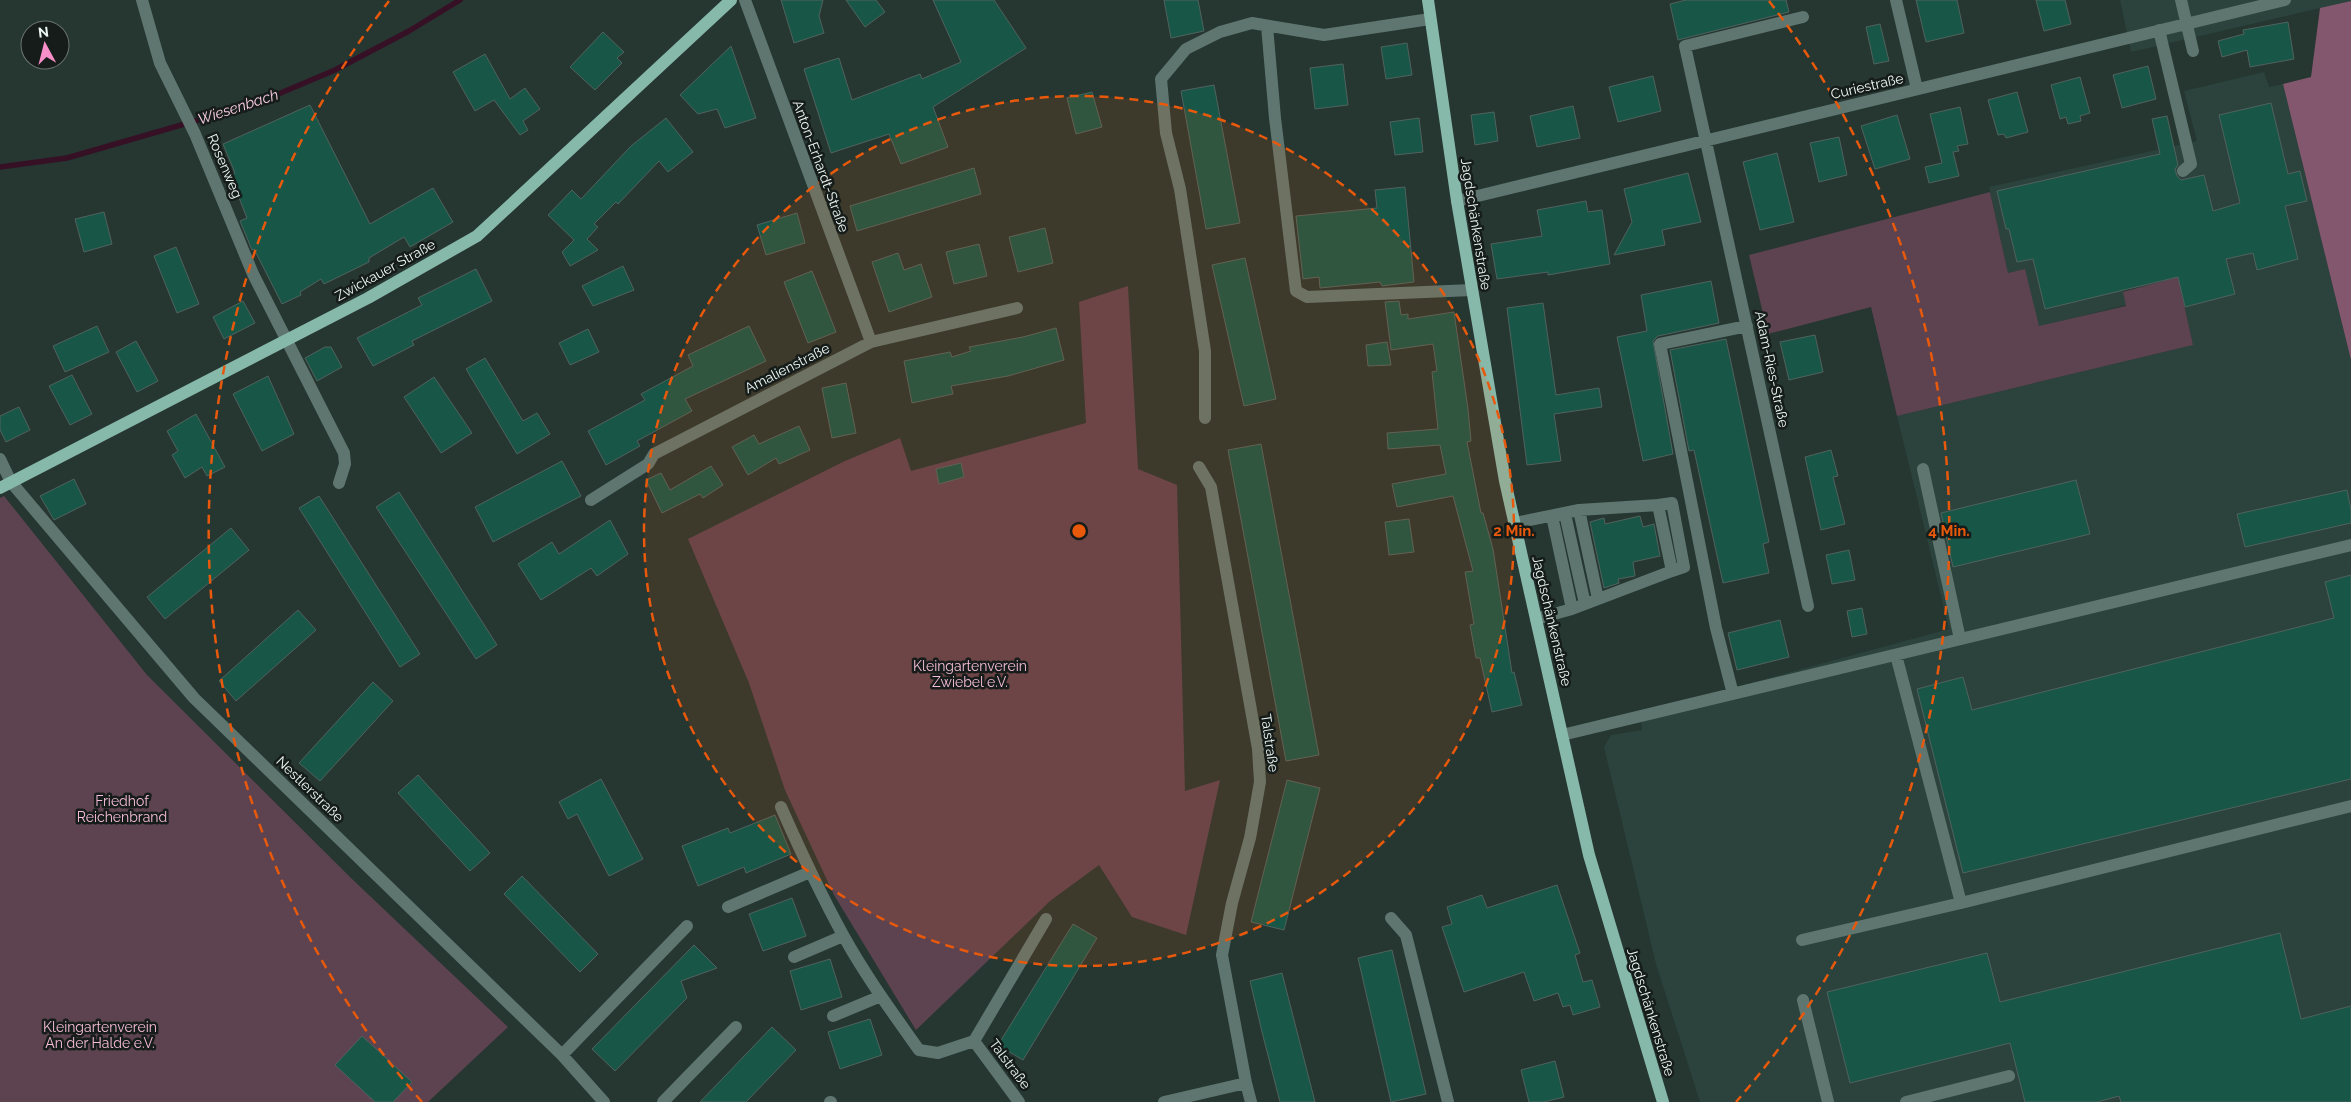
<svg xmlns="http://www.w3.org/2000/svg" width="2351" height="1102" viewBox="0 0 2351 1102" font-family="Raleway,sans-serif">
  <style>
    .built { fill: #2b433c }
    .green { fill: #5d4350 }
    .forest { fill: #83576e }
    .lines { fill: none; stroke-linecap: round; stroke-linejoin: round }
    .stream { stroke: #361126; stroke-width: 5.5 }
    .building { fill: #185648; stroke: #51625d }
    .minor { stroke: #5e766f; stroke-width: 12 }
    .major { stroke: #87b9aa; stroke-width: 12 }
    .ring { fill: none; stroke: #e8590c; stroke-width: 2.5; stroke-dasharray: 9 6 }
    .labels { text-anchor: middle; stroke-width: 5; stroke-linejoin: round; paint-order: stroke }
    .street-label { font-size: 14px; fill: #edf7f4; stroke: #151c19 }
    .park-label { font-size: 14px; fill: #f8bdda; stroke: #151c19 }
    .water-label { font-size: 15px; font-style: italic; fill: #fbcee4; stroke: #151c19 }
    .centre { fill: #e8590c; stroke: #151c19; stroke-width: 2.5 }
    .ring-label { font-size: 15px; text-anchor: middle; font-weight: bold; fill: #e8590c; stroke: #151c19; stroke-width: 5; stroke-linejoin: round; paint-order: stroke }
  </style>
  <rect width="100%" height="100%" fill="#263631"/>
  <path class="built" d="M2120 0H2351V158L2320 8 2131 52Z
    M2264 72 2269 87 2283 84 2351 360V1102H1700L1656 964 1604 747 1611 735 1642 730 1640 713 1949 629 1897 416 2193 345 2178 277 2123 290 2126 305 2038 327 2025 270 2008 273 1989 187 2197 141 2184 91Z"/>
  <path class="green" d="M1990 192 2008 273 2025 269 2039 326 2126 306 2123 292 2178 277 2193 345 1897 416 1871 307 1768 334 1749 255Z
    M1128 286 1138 469 1177 485 1185 791 1220 780 1186 935 1132 917 1099 865 1050 901 916 1030 834 895 785 790 749 683 688 539 845 461 900 438 911 471 1086 423 1079 302Z
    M4 496 147 675 352 879 508 1027 428 1102H0V498Z"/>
  <path class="forest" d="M2351 1V360L2283 84 2311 77 2320 8Z"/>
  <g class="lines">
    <path class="stream" d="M0 167 67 158 257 103 335 70 409 31 460 0"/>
  </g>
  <path class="building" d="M781 0H823L819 16 824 33 794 43Z
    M846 0H876L885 12 865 27Z
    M933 0H994L1026 48 933 107 948 147 901 164 889 134 831 153 804 69 839 58 852 100 920 74 922 79 961 62Z
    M1164 0H1198L1204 31 1171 38Z
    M1686 0H1786L1789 12 1678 40 1670 4Z
    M1916 0H1957L1964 33 1926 42Z
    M2036 0H2065L2071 24 2044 31Z
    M2288 22 2294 59 2250 67 2247 50 2222 57 2218 41 2244 34 2243 30Z
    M1880 24 1889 61 1874 64 1866 27Z
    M603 32 624 52 617 58 622 63 595 90 570 67Z
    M1407 43 1412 75 1386 79 1381 47Z
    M731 46 756 118 725 128 717 109 698 114 680 95Z
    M485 54 510 99 525 88 540 109 523 121 528 130 520 135 494 100 475 111 453 72Z
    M1343 64 1348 105 1315 109 1310 68Z
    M2148 66 2156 99 2122 108 2113 75Z
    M1653 76 1661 111 1618 122 1609 87Z
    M2080 77 2090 113 2080 116 2081 121 2068 124 2066 117 2060 119 2051 85Z
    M1214 85 1240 223 1206 229 1181 91Z
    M1092 92 1102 127 1076 134 1067 98Z
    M2017 92 2028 132 2006 138 2004 134 1998 135 1988 100Z
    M2271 103 2288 174 2300 171 2307 201 2285 206 2298 259 2257 270 2253 253 2226 259 2235 294 2185 307 2178 277 2045 309 2033 259 2017 262 2009 229H2006L1997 191 2160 154 2152 119 2167 116 2178 165 2175 169 2177 176 2181 180 2204 175 2213 211 2240 203 2219 115Z
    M310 105 370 224 433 188 453 222 410 247 404 237 369 258V262L324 284 321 279 300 292 301 295 282 304 254 249 252 250 240 221 247 218 230 175 235 173 223 144Z
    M1573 106 1580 138 1537 147 1530 116Z
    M1960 107 1968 144 1957 146 1959 151 1953 152 1959 176 1929 183 1925 167 1942 163 1930 114Z
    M1494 112 1498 141 1475 145 1471 115Z
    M1897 115 1910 159 1875 169 1861 126Z
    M666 118 693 152 668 172 659 161 618 204 616 202 594 224 598 227 587 239 598 250 570 266 562 252 574 240 548 215 572 190 581 199 631 146Z
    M1419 118 1423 152 1395 155 1390 122Z
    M1839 137 1847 175 1819 182 1810 143Z
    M1777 153 1794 222 1760 230 1743 162Z
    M974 168 981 194 857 231 850 206Z
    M1688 173 1701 222 1662 230 1665 245 1614 255 1632 222 1624 189Z
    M1405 187 1414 282 1382 286 1380 282 1320 288 1319 277 1303 279 1296 216 1377 208 1375 190Z
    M1586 201 1588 212 1602 210 1610 264 1548 275V272L1497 279 1491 244 1542 236 1537 210Z
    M104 212 112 244 84 252 75 219Z
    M797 213 805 243 766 255 757 225Z
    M1045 228 1053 263 1018 272 1009 237Z
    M979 244 987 276 954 284 946 252Z
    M176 247 199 304 177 313 154 256Z
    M898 253 904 270 921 264 932 297 889 312 872 262Z
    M1245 258 1276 399 1244 406 1212 265Z
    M623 266 634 290 593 306 582 286Z
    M476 269 492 301 412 341 414 345 373 366 357 338 422 305 418 298Z
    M812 271 836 332 808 343 784 282Z
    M1711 281 1719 323 1658 336 1653 341 1673 454 1643 461 1617 337 1647 331 1641 295Z
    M243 301 255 323 224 339 213 317Z
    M1399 301 1401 315 1408 314V319L1454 312 1468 409 1471 441 1467 442 1481 513H1483L1493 549 1512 673 1514 672 1522 705 1492 712 1480 658H1476L1470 625 1474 624 1465 572 1473 571 1453 496 1397 507 1392 484 1446 474 1440 445 1388 449 1387 433 1438 429 1432 372 1437 371 1433 344 1391 350 1385 302Z
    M1543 303 1556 395 1599 388 1602 407 1554 414 1561 461 1527 465 1507 308Z
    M97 326 109 352 65 372 53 346Z
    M749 326 766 361 685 399 692 411 637 441 640 446 606 465 588 431 645 400 641 394 693 366 688 355Z
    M1056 328 1064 360 1008 376 951 386 953 394 912 403 904 361 950 352 952 357 971 351 969 347 1023 337Z
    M588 329 599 352 570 365 559 343Z
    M1815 335 1823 372 1789 380 1780 342Z
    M1726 339 1769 542 1763 544 1769 573 1723 583 1694 450 1689 451 1670 350Z
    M136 341 158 381 137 392 116 352Z
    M1387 342 1391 365 1368 366 1366 345Z
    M325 347H331L342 367 317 381 305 358Z
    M485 358 523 421 537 413 550 434 517 454 466 369Z
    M72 375 92 414 70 425 49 386Z
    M268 376 294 434 262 451 233 394Z
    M434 377 472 433 441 453 404 397Z
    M846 383 856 433 832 438 822 388Z
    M19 407 30 430 6 442 0 430V416Z
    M196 414 225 467 207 476 202 467 185 478 172 455 178 451 167 431Z
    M799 426 810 450 779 464 776 458 748 475 732 447 754 435 759 444Z
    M1261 444 1319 755 1286 761 1228 450Z
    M1831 450 1838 476 1833 477 1845 524 1821 530 1805 457Z
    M562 461 581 496 493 542 475 507Z
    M961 463 964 477 939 484 936 469Z
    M711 466 723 485 703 498 700 494 662 513 646 480 661 473 670 490Z
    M74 479 86 504 54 520 40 496Z
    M2076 480 2090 534 1953 567 1941 513Z
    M2347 490 2351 510V523L2245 547 2237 514Z
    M399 492 497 645 476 659 376 507Z
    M319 496 420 654 400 667 299 508Z
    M1640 516 1643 527 1654 524 1660 556 1633 562 1635 576 1618 579 1619 583 1604 588 1590 522 1604 518 1605 524Z
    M1409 519 1414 552 1389 555 1385 522Z
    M610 520 628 554 597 576 591 568 541 600 518 564 552 542 559 554Z
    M231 528 249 550 165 619 147 597Z
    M1849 550 1855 580 1832 584 1826 555Z
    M2351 575V779L1963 873 1917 689 1963 677 1972 710 2334 618 2325 582Z
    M1862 608 1867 634 1852 637 1847 611Z
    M298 610 316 630 236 701 219 681Z
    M1780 620 1789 657 1737 670 1728 633Z
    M373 682 393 701 320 781 299 763Z
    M418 775 490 853 470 871 398 793Z
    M601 779 643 859 609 876 577 814 568 819 559 802Z
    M1287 780 1320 788 1284 930 1251 922Z
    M775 815 791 854 746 873 744 867 698 886 682 846 728 828 730 833Z
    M522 876 598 954 580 972 504 894Z
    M1557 885 1580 953 1575 955 1583 982 1592 980 1600 1007 1573 1015 1570 1005 1563 1007 1558 993 1534 1001 1524 972 1464 992 1442 927 1452 924 1447 907 1482 895 1487 908Z
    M792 898 806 936 763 951 749 914Z
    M1073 924 1097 938 1023 1060 998 1045Z
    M2280 933 2301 1019 2351 1006V1102H2121L2119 1096 2097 1102H2025L2010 1043 1850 1083 1827 992 1987 953 2000 1002Z
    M694 945 717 968 681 981 687 998 615 1071 592 1049Z
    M1392 950 1426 1094 1391 1102 1358 958Z
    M830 959 842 997 801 1010 790 971Z
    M1282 973 1315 1102H1280L1262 1032 1250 981Z
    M870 1019 882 1055 840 1069 828 1032Z
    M772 1027 796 1050 746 1102H700Z
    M362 1036 412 1082 393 1102H375L335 1065Z
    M1555 1061 1564 1097 1544 1102H1529L1521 1070Z"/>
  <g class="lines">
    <path class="minor" d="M142 0 160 63 195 134 253 274 344 453 345 464 339 483
      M745 0 871 342
      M1896 0 1917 89
      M2181 0 2193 51
      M1803 17 1685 46 1808 606
      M1267 26 1275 118 1296 291 1307 297 1472 290
      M2159 30 2191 164 2183 171
      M1457 201 2285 0
      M1205 418V351L1180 189 1166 133 1161 79 1186 49 1220 32 1252 23 1324 35 1430 19
      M0 459 11 482 194 698 562 1055 604 1102
      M1923 469 1960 639
      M591 500 648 464 654 454 871 342 1017 308
      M1658 505 1672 503 1684 567 1672 571
      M1579 510 1598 599
      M1565 514 1585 604
      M1552 516 1572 609
      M1515 523 1579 510 1658 505 1672 571 1572 609 1536 619
      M1896 655 1961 903 2351 806
      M1733 694 1716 628 1660 344 1747 326
      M1562 735 2351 545
      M781 807C800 850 820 893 843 935 865 975 892 1012 919 1050L938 1053 974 1041
      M728 907 810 872
      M1391 918 1406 935 1448 1102
      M1802 940 1961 903
      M794 957 843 936
      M1803 1000 1828 1102
      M833 1016 881 996
      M974 1041 1046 919
      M974 1041 1019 1102
      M562 1055 687 926
      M1246 1083 1251 1102
      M663 1102 736 1027
      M830 1102H831
      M1164 1102 1246 1083 1222 955 1232 903 1250 838 1260 782 1258 749 1211 487 1199 467
      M1906 1102 2009 1076"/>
    <path class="major" d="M1428 0 1457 201 1505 481 1589 855 1663 1102
      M0 488 368 298 477 236 731 0"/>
  </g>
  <circle cx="1079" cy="531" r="435" fill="#e8590c" fill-opacity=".12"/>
  <g class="ring">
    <circle cx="1079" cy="531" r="435"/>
    <path d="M422 1102A870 870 0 0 1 389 1M1769 1A870 870 0 0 1 1736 1102"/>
  </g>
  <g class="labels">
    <g class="street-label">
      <text transform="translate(1867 86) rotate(-13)" y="5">Curiestraße</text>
      <text transform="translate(225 166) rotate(67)" y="5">Rosenweg</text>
      <text transform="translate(821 166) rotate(70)" y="5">Anton-Erhardt-Straße</text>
      <text transform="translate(1476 224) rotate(81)" y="5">Jagdschänkenstraße</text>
      <text transform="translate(385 270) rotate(-29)" y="5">Zwickauer Straße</text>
      <text transform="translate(787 368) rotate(-27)" y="5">Amalienstraße</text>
      <text transform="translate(1772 369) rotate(78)" y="5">Adam-Ries-Straße</text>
      <text transform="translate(1552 621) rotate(77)" y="5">Jagdschänkenstraße</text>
      <text transform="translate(1270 743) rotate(82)" y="5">Talstraße</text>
      <text transform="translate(310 789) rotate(44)" y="5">Nestlerstraße</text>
      <text transform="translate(1651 1012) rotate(73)" y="5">Jagdschänkenstraße</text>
      <text transform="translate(1010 1064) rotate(53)" y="5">Talstraße</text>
    </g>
    <g class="park-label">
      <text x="970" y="671">Kleingartenverein<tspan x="970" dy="16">Zwiebel e.V.</tspan></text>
      <text x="122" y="806">Friedhof<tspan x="122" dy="16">Reichenbrand</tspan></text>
      <text x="100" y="1032">Kleingartenverein<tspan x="100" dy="16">An der Halde e.V.</tspan></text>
    </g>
    <g class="water-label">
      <text transform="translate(238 107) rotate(-18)" y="5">Wiesenbach</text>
    </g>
  </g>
  <circle cx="1079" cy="531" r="8" class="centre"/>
  <g class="ring-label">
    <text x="1514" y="536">2 Min.</text>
    <text x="1949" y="536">4 Min.</text>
  </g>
  <g transform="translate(45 45) rotate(353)"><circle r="24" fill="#151c19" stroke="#6b7471"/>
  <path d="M0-4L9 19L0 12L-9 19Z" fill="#f98fc8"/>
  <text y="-8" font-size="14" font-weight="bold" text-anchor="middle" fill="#edf7f4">N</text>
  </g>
</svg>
